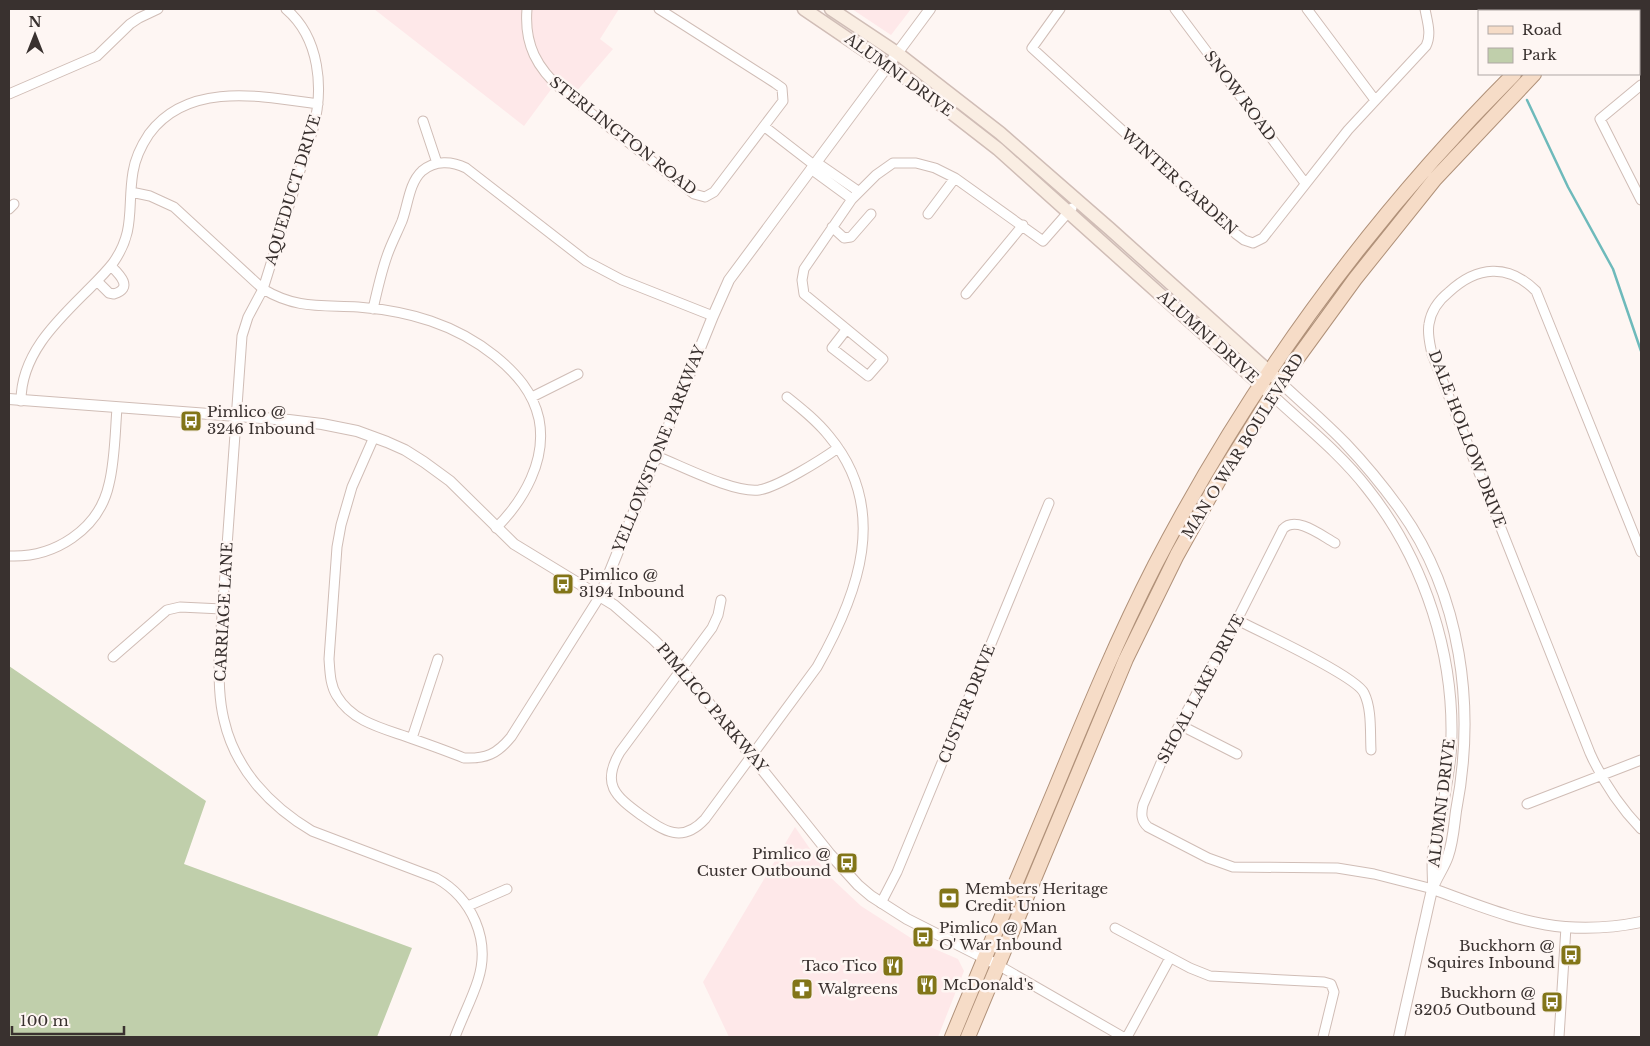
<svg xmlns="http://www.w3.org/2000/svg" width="1650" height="1046" viewBox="0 0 1650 1046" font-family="'Libre Baskerville',serif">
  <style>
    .commercial { fill: #fee8e9 }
    .green { fill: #c0cfab }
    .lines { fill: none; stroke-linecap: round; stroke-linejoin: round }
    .stream { stroke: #6ebabb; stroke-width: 2.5 }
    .minor-casing { stroke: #d0bdb6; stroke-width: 11 }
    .tertiary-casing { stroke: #d0bdb6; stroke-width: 12 }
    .secondary-casing { stroke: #d0bdb6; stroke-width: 15 }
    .primary-casing { stroke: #b09179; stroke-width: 16 }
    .minor { stroke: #fff; stroke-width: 9 }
    .tertiary { stroke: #fff; stroke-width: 10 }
    .secondary { stroke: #faeee3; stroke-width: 12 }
    .primary { stroke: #f6dcc7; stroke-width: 14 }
    .labels { text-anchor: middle; stroke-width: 5; stroke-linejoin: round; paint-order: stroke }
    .street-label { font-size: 15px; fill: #39312f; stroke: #fef6f3 }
    .poi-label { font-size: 15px; fill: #39312f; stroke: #fef6f3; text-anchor: start }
  </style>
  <rect width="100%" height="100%" fill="#fef6f3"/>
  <path class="commercial" d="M374 9H619L600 39 613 49 575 93 558 80 524 126Z
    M852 9H911L891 35Z
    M795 827 828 875 861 906 914 940 958 959 964 971 938 1037H729L703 982Z"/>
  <path class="green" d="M9 666 206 801 184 864 412 948 377 1037H9Z"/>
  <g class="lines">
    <path class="stream" d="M1486 9V11
      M1527 100 1568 187 1613 269 1641 351"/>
    <g class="minor-casing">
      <path id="minor" d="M286 9C320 38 324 89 313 129L263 289 248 317 242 336 219 658C219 679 219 700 224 720 235 769 270 806 312 831L436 878C472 898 491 940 478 980 472 999 462 1018 455 1037
        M527 9C524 45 537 68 563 91L694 194 705 197 714 192 783 101 782 88 775 83 659 9
        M1060 9 1032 48 1236 234 1244 240 1253 243 1263 238 1348 130 1426 46C1432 34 1427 21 1425 9
        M1175 9 1305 183
        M1307 9 1375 100
        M1641 85 1600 119 1641 200
        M9 94 97 56 130 24 139 18 158 9
        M423 121 437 163
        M765 127 814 165
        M816 162 858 191
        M811 169 852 199
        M131 192 150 196 174 207 263 289C296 309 321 305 358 307 409 311 455 324 495 356 516 373 533 392 539 419 547 460 524 500 496 528
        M9 209 14 204
        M928 214 955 178
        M832 227 844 238 851 237 871 214
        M97 281 109 293 114 294C134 288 119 274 111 266
        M966 294 1023 225
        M373 309C377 291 381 273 387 256 391 244 397 233 402 221 408 205 409 183 422 171 435 160 452 161 466 168L586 261 622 280 713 316
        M846 330 832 348 868 376 883 359 804 294 802 280 804 269 852 199 876 175 893 163H916L935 168 955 178 1043 241 1072 208
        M532 397 578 374
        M21 401C21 353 59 319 90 288 98 280 106 272 113 263 136 230 127 208 133 172 135 159 141 146 149 134 188 81 261 96 318 104
        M374 437 352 487 341 525 337 547 329 659C330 672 330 685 337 696 353 723 386 729 413 739 430 745 447 751 464 758 486 759 497 754 511 737L600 596
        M656 456C682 466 733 493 759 490 778 487 821 460 838 448
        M1335 543C1322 536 1296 515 1283 529L1237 620 1169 744 1143 805C1141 814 1141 821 1148 827L1208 858 1233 867 1337 868 1374 874 1433 889
        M1641 552 1536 291C1508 263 1477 266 1449 292 1439 300 1431 311 1429 324 1427 334 1430 344 1432 354L1590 753C1603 782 1619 806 1641 829
        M9 556C54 558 99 530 109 484 115 460 115 433 117 408
        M721 600 718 615 712 628 620 752C601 784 615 796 641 815 664 831 682 844 705 819L817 667C859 593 890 509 829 436 817 421 802 409 787 397
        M1237 620C1259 631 1356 676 1364 693 1372 709 1370 732 1371 750
        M113 657 167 610 180 607 222 609
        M1180 725 1237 754
        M412 738 438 659
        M1527 804 1641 760
        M881 903 897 872 1049 503
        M468 906 507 889
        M1115 928 1190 968 1210 976 1324 982 1331 984 1334 992 1323 1037
        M998 965 1123 1037
        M1127 1037 1170 958
        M1559 1037 1566 927"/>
    </g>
    <g class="tertiary-casing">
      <path id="tertiary" d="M1280 382C1302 403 1325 422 1346 444 1365 464 1383 486 1399 508 1462 595 1476 708 1456 811 1454 826 1453 842 1448 856 1444 868 1436 878 1432 890 1428 906 1425 922 1421 938 1414 971 1406 1004 1399 1037
        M1272 395C1304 425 1340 453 1367 488 1425 561 1456 657 1451 750 1449 774 1444 798 1440 821 1437 832 1433 844 1433 855 1432 865 1433 875 1433 885
        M9 399 289 420 322 424 357 431 387 442 405 450 424 462 450 481 514 544 614 605 653 639 676 662 829 853 858 885 871 896 907 919 998 965
        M600 596 713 316 729 280 930 9
        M1433 889C1475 904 1519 923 1565 927 1590 929 1617 927 1641 922"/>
    </g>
    <g class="secondary-casing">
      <path id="secondary" d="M804 9 913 83 998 149 1272 395
        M831 9 897 53 1000 133 1110 229 1276 378"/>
    </g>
    <g class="primary-casing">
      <path id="primary" d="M1580 11 1583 9
        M1601 11 1604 9
        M952 1037C986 954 1021 870 1056 787 1087 712 1118 637 1155 565 1249 384 1370 218 1514 74
        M968 1037 1126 659 1177 555 1220 478 1280 382 1355 279 1435 179 1534 74"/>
    </g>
    <use href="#minor" class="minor"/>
    <use href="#tertiary" class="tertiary"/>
    <use href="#secondary" class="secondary"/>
    <use href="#primary" class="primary"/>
  </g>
  <defs>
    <g id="bus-square" transform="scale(1.125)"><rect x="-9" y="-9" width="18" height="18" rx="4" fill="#827518" stroke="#fef6f3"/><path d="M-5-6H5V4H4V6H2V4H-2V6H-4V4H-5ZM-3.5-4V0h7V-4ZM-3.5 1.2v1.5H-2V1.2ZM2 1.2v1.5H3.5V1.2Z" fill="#fff"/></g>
    <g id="bank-square" transform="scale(1.125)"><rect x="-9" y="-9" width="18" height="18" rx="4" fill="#827518" stroke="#fef6f3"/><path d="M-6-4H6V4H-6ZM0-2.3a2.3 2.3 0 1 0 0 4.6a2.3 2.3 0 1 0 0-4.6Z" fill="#fff"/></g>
    <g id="restaurant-square" transform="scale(1.125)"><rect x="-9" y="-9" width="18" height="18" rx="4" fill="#827518" stroke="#fef6f3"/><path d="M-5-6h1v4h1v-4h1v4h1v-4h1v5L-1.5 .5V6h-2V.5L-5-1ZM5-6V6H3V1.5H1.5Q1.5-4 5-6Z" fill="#fff"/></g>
    <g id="pharmacy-square" transform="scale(1.125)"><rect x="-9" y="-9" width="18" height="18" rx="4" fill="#827518" stroke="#fef6f3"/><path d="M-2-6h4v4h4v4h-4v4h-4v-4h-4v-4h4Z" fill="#fff"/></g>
  </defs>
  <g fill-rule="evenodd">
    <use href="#bus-square" x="191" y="421"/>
    <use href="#bus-square" x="563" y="584"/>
    <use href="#bus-square" x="847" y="863"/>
    <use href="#bank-square" x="949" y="898"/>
    <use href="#bus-square" x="923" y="937"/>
    <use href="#bus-square" x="1571" y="955"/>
    <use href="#restaurant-square" x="893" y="966"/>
    <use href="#restaurant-square" x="927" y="985"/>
    <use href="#pharmacy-square" x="802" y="989"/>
    <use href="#bus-square" x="1552" y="1002"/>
  </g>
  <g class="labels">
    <g class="street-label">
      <text transform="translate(899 75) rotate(36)" y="5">ALUMNI DRIVE</text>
      <text transform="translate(1240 96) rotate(53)" y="5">SNOW ROAD</text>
      <text transform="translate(623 136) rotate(38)" y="5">STERLINGTON ROAD</text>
      <text transform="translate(1179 182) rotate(42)" y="5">WINTER GARDEN</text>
      <text transform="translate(293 190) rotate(-73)" y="5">AQUEDUCT DRIVE</text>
      <text transform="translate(1208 337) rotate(42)" y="5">ALUMNI DRIVE</text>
      <text transform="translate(1467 439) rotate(69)" y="5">DALE HOLLOW DRIVE</text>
      <text transform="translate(1243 446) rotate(-58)" y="5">MAN O WAR BOULEVARD</text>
      <text transform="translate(659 449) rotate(-68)" y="5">YELLOWSTONE PARKWAY</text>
      <text transform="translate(224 612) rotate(-87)" y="5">CARRIAGE LANE</text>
      <text transform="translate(1201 689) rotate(-62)" y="5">SHOAL LAKE DRIVE</text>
      <text transform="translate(967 704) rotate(-68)" y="5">CUSTER DRIVE</text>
      <text transform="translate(712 708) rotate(50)" y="5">PIMLICO PARKWAY</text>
      <text transform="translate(1442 803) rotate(-83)" y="5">ALUMNI DRIVE</text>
    </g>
    <g class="poi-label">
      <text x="207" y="417">Pimlico @<tspan x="207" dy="17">3246 Inbound</tspan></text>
      <text x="579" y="580">Pimlico @<tspan x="579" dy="17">3194 Inbound</tspan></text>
      <text x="831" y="859" text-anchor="end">Pimlico @<tspan x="831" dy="17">Custer Outbound</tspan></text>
      <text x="965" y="894">Members Heritage<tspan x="965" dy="17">Credit Union</tspan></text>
      <text x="939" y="933">Pimlico @ Man<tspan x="939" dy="17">O' War Inbound</tspan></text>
      <text x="1555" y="951" text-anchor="end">Buckhorn @<tspan x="1555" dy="17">Squires Inbound</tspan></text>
      <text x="877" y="971" text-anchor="end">Taco Tico</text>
      <text x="943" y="990">McDonald's</text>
      <text x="818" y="994">Walgreens</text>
      <text x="1536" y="998" text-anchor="end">Buckhorn @<tspan x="1536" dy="17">3205 Outbound</tspan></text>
    </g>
  </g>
  <rect width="1650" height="1046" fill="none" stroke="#39312f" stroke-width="20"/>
  <rect x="1478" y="10" width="162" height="65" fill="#fef6f3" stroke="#afa7a5"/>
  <rect x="1488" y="26" width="25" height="8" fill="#f6dcc7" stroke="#afa7a5"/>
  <text x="1522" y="35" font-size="15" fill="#39312f">Road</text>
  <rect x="1488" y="48" width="25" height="15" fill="#c0cfab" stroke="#afa7a5"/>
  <text x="1522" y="60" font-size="15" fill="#39312f">Park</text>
  <g transform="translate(35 35)" stroke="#fef6f3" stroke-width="4" paint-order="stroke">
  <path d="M0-4L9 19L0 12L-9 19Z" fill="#39312f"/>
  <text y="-8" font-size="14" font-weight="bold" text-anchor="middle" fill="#39312f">N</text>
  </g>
  <path d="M12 1026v8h112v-8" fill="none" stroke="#39312f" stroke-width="2.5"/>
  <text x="20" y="1026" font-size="15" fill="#39312f" stroke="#fef6f3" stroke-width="4" paint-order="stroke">100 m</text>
</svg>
